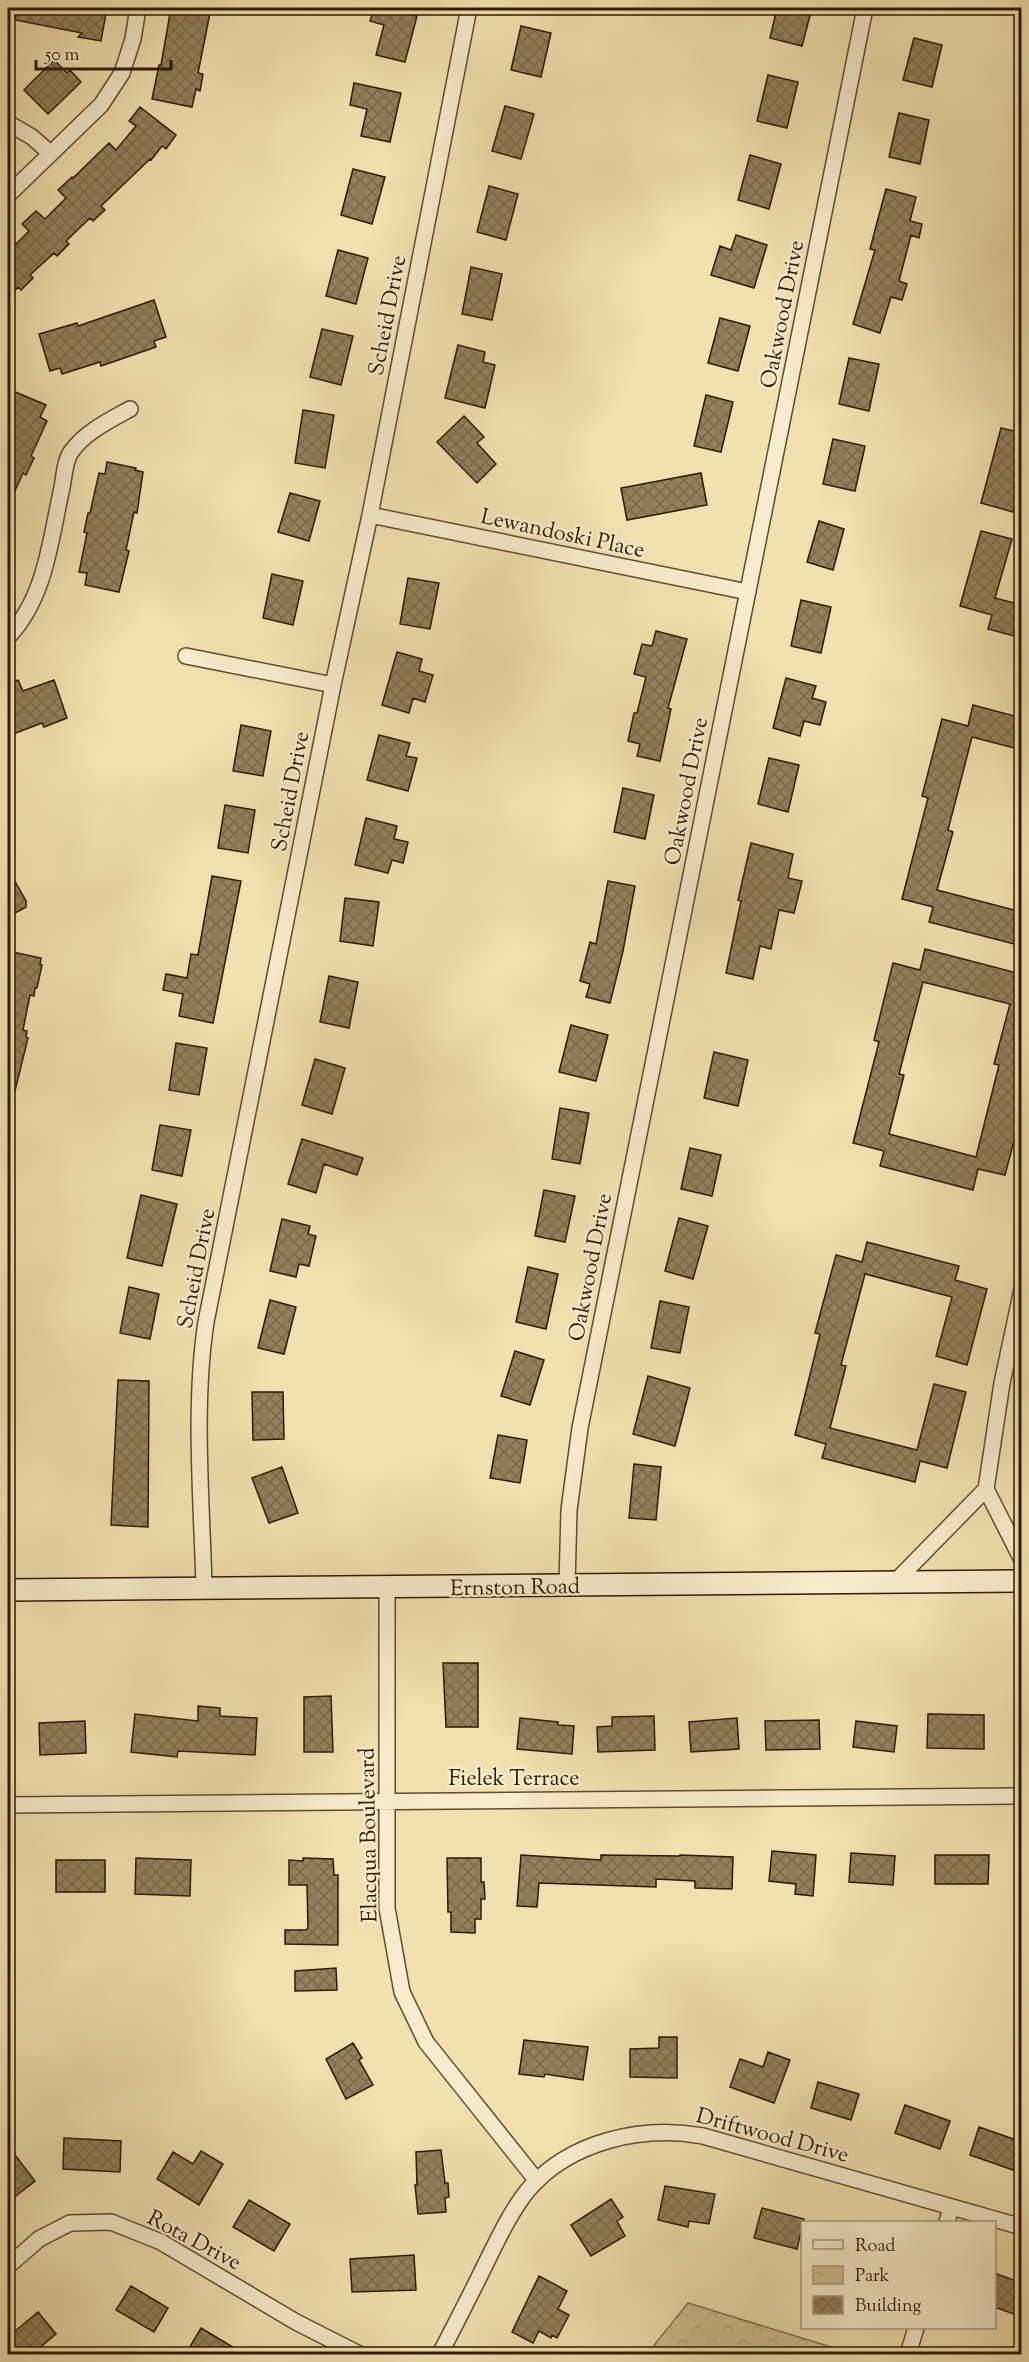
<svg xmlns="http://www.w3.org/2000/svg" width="1029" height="2362" viewBox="0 0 1029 2362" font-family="'Sorts Mill Goudy',serif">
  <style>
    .park { fill: url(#park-crowns); stroke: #806c4a; stroke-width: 1.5 }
    .building { fill: url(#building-cross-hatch); stroke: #2e1901; stroke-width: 1.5; fill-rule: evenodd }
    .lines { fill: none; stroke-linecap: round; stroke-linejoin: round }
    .street-casing { stroke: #5f4b2d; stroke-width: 18 }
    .secondary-casing { stroke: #2e1901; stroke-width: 24 }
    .street { stroke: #f7eccc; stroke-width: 15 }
    .secondary { stroke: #f7eccc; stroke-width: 21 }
    .labels { text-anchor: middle; stroke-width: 4.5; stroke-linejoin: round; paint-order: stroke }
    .street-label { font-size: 22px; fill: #2e1901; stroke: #f7eccc }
  </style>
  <defs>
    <pattern id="park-crowns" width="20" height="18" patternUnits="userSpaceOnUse" patternTransform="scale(1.5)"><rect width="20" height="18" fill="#d1bf92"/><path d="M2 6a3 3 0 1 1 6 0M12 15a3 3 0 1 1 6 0" fill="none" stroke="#b4a47c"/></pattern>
    <pattern id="building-cross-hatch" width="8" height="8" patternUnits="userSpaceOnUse" patternTransform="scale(1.5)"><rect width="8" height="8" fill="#94815c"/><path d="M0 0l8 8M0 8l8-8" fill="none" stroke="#79694a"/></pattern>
  </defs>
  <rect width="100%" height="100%" fill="#f2e1b0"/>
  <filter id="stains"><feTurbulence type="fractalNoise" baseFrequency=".00333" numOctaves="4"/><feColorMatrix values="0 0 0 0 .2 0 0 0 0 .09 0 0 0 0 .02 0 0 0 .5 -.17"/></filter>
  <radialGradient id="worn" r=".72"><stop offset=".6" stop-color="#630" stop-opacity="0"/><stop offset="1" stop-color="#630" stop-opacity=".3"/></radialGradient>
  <path class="park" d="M688 2303 854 2354H647Z"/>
  <path class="building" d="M17 8H107L101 41 78 37 82 33 15 20Z
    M171 8H211L198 73 203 74 200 91 196 89 192 107 152 99 159 65H161Z
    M374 8H384L417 16 405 62 376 55 384 25 370 21Z
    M777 8H812L802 46 770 38Z
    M521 26 551 33 541 77 511 70Z
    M914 38 942 45 932 87 903 80Z
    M54 60 67 73 70 70 81 82 48 114 24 90Z
    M768 75 798 82 787 128 757 121Z
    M354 83 401 93 390 142 361 136 367 109 350 105Z
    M505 106 534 114 521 159 492 151Z
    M140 107 176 135 166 149 162 146 151 160 150 159 101 206 105 210 93 221 90 218 66 241 69 244 57 256 54 253 30 275 33 278 21 290 18 287 8 298V252L29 231 22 224 36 211 45 219 66 198 58 190 72 177 73 178 109 143 116 150 136 126 129 121Z
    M899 113 929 120 920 164 889 157Z
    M750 155 781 164 769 209 738 200Z
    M353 169 385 177 372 224 341 215Z
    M489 186 518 194 506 240 477 232Z
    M886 189 916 197 910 221 922 224 919 238 911 235 899 281 907 284 902 300 891 297 880 333 853 324 875 250 870 249Z
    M736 235 767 245 754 288 711 275 720 246 731 250Z
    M338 250 368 258 356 304 326 296Z
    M471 267 502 274 492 320 462 314Z
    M154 300 166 337 154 341 156 347 101 366 100 362 62 374 60 368 50 371 39 334 77 323 78 326Z
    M720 318 750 326 738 371 708 363Z
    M322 329 353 336 341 385 310 377Z
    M458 345 485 352 483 362 495 365 485 408 445 398Z
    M849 358 879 364 869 411 839 404Z
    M13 391 46 405 40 417 47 421 31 456 34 458 26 475 23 473 8 506V402Z
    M706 395 733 402 721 452 694 446Z
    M303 410 334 415 325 468 295 463Z
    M464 416 484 437 477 443 496 464 477 483 437 442Z
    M1001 428 1022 433V478L1013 512 981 503Z
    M833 439 865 446 855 491 823 484Z
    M107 462 136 468 135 470 143 472 137 513 134 512 126 550 129 551 119 592 85 585 87 573 79 572 87 533 84 532 88 513H90L99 473 105 474Z
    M701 473 707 505 627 520 621 488Z
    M290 493 320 501 309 541 278 532Z
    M819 521 844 529 833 570 807 562Z
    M981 531 1012 539 995 598 1022 605V638L988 629 992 615 960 606Z
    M272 574 303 581 293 625 263 618Z
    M408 578 439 583 430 629 400 624Z
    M801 600 831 607 821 653 791 646Z
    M656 631 687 639 668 708 671 709 660 761 637 756 640 744 628 741 634 713H637L646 677 634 674 642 644 652 646Z
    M397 652 422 659 419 671 433 675 425 702 413 698 409 713 382 705Z
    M786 678 816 686 812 698 826 702 820 725 804 721 800 736 773 728Z
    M18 680 23 691 54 680 67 718 44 727 42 723 8 736V684Z
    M973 705 1022 718V750L972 737 948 830 953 832 937 890 1022 912V946L929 922 933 907 902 899 928 798 922 796 942 719 968 726Z
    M241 725 271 731 263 776 233 771Z
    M379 735 410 743 406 756 417 758 408 791 367 780Z
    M769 758 799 765 788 812 758 804Z
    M623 788 654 795 645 839 614 832Z
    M225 805 255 810 248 853 218 848Z
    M366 818 397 826 394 839 408 842 403 863 392 860 388 873 355 865Z
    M751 843 793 854 788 878 802 881 794 913 779 910 771 949 760 946 753 979 726 973 741 901 738 900Z
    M8 869 26 901V907L8 917Z
    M212 876 241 881 213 1023 179 1016 183 994 163 990 166 974 187 978 191 954 198 955Z
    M608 881 635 886 623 951 610 1003 586 997 590 984 580 981 590 942 596 944Z
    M345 898 379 902 373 946 340 941Z
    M925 949 1017 973 1014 988 1016 977 1022 978V1111L1005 1175 978 1169 973 1190 880 1166 884 1151 853 1143 879 1042 874 1040 893 963 920 970ZM923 982 1010 1004 994 1064 999 1065 976 1157 889 1134 904 1075 899 1074Z
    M8 951 41 958 40 965H42L37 988H35L34 996 30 995 23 1030 27 1031 26 1037 28 1038 14 1095H8Z
    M329 976 358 982 349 1028 320 1022Z
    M571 1025 608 1035 596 1081 559 1072Z
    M176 1043 207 1048 199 1095 169 1090Z
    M714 1052 748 1060 738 1106 704 1098Z
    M315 1059 345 1068 332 1114 302 1105Z
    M560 1108 589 1113 580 1164 552 1159Z
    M160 1125 191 1130 182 1176 152 1170Z
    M302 1139 363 1158 357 1175 324 1164 316 1193 288 1184Z
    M690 1148 721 1155 712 1196 681 1189Z
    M544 1190 575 1196 565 1242 535 1236Z
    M141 1195 177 1204 162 1266 127 1258Z
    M679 1218 708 1226 693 1279 665 1271Z
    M282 1219 310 1226 308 1234 316 1236 309 1266 299 1264 296 1277 270 1271Z
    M867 1242 959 1266 955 1280 987 1289 967 1365 936 1356 952 1297 865 1274 841 1365 846 1366 830 1428 917 1450 934 1384 966 1392 947 1468 920 1461 915 1482 822 1458 826 1444 795 1435 820 1334 815 1333 836 1255 862 1262Z
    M528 1267 558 1274 546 1329 516 1322Z
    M129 1287 159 1294 150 1339 120 1333Z
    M270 1300 296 1307 284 1354 258 1348Z
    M660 1301 689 1307 680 1353 651 1348Z
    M515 1351 544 1360 530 1405 501 1396Z
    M648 1376 690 1388 675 1446 633 1434Z
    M118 1380 149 1381 148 1527 111 1525Z
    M252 1392H283L284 1439 253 1440Z
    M498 1435 527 1440 520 1483 490 1478Z
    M634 1464 661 1467 656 1520 629 1518Z
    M282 1467 298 1513 269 1523 252 1478Z
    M443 1663H478V1727H446Z
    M331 1696 333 1752H304V1697Z
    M198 1706 220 1708V1716L257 1718 255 1755 178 1751 177 1757 131 1752 135 1714 198 1721Z
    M928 1714 984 1715V1749L927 1748Z
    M654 1716 655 1750 598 1752 597 1727 612 1726V1717Z
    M520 1718 558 1722V1725L574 1726 572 1754 517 1749Z
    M737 1718 739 1749 691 1752 689 1722Z
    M819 1720 820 1749 766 1750 765 1721Z
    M85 1721 86 1753 40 1755 39 1723Z
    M856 1721 897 1726 894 1752 853 1747Z
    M772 1851 816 1855 813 1896 795 1894 796 1884 769 1881Z
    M851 1853 895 1856 893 1885 849 1882Z
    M521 1855 601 1860V1855L679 1856 680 1855 733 1857 732 1889 695 1888V1881L656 1879V1887L539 1883 537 1907 517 1906Z
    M935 1855H989L988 1884H935Z
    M136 1858 191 1860 190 1896 135 1894Z
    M303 1858 333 1859 334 1875H338V1945L285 1944V1930H306L308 1928 307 1885H289V1860L303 1861Z
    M447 1858H481V1882H484L485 1899H481V1919H475V1933L451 1932V1912H448Z
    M56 1860H105V1892H56Z
    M336 1968 337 1990 295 1991V1971Z
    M659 2037H677V2078L630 2077V2049L659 2048Z
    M524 2040 588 2047 583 2080 545 2074 544 2077 519 2074Z
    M353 2043 362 2058 359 2060 373 2085 346 2099 326 2059Z
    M768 2052 790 2060 774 2103 730 2087 740 2059 763 2067Z
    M818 2082 859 2094 851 2120 811 2108Z
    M905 2105 950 2121 940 2149 895 2133Z
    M979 2127 1022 2142 1013 2170 970 2155Z
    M64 2138 121 2141 120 2172 63 2169Z
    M8 2146 35 2181 8 2202Z
    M441 2150 445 2183H448L449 2197 445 2198 446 2212 418 2214 415 2185H417L416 2152Z
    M201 2151 223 2164 199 2205 157 2179 173 2152 193 2164Z
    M665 2186 715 2194 709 2224 689 2221 688 2227 658 2220Z
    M611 2199 623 2217 617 2221 625 2236 591 2256 571 2225Z
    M249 2200 290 2224 274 2251 233 2227Z
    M762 2208 804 2219 797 2249 754 2238Z
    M414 2255 416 2290 352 2292 350 2259Z
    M994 2273 1022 2283V2317L994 2307Z
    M539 2276 567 2291 558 2309 569 2315 557 2338 552 2335 551 2338 539 2331 533 2343 512 2332Z
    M131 2286 168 2308 154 2332 116 2310Z
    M38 2312 56 2334 31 2355H8V2337Z
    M201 2328 246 2355H185Z"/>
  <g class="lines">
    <g class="street-casing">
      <path id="street" d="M8 123 32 137 50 153
        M8 195 101 105 122 73 133 39 138 8
        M370 515 748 592
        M8 637C45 598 50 543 61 492 64 481 64 462 71 452 85 432 110 420 130 409
        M186 656 333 685
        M986 1489 1002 1383 1022 1289
        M986 1489 1022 1560
        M895 1582 986 1489
        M567 1585 569 1510 580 1428 865 8
        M387 1587V1908L402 1992 426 2042 537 2181
        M204 1589C202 1503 193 1407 206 1322L333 685 370 515 469 8
        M8 1805 1022 1796
        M947 2222 951 2208
        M8 2266 39 2239 70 2223 111 2222 161 2242 296 2322 359 2354
        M440 2354C456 2323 472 2292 487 2261 499 2237 511 2211 528 2190 570 2141 642 2125 703 2136L1022 2227
        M908 2354 916 2328"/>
    </g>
    <g class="secondary-casing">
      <path id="secondary" d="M8 1590 1022 1581"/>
    </g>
    <use href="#street" class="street"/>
    <use href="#secondary" class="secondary"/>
  </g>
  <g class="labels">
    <g class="street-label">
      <text transform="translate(781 314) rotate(-79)" y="8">Oakwood Drive</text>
      <text transform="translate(386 315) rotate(-79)" y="8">Scheid Drive</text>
      <text transform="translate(563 532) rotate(12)" y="8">Lewandoski Place</text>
      <text transform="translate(289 791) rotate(-79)" y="8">Scheid Drive</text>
      <text transform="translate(685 791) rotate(-79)" y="8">Oakwood Drive</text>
      <text transform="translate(589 1267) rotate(-79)" y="8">Oakwood Drive</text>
      <text transform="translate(195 1268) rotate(-79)" y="8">Scheid Drive</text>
      <text transform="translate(515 1586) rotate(-1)" y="8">Ernston Road</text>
      <text x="514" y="1785">Fielek Terrace</text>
      <text transform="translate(367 1835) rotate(-91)" y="8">Elacqua Boulevard</text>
      <text transform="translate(773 2134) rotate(15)" y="8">Driftwood Drive</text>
      <text transform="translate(195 2239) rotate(28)" y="8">Rota Drive</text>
    </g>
  </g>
  <rect width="1029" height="2362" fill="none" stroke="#f2e1b0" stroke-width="30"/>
  <rect x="9" y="9" width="1011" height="2344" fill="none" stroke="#2e1901" stroke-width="3"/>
  <rect x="15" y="15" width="999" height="2332" fill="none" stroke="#2e1901" stroke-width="1.5"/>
  <rect x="801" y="2221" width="195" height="108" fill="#f7eccc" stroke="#a7987b" stroke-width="1.5"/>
  <rect x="813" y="2240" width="30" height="9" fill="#f7eccc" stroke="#a7987b" stroke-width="1.5"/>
  <text x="855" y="2251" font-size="18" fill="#2e1901">Road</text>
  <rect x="813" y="2266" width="30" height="18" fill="url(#park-crowns)" stroke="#a7987b" stroke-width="1.5"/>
  <text x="855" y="2281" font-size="18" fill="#2e1901">Park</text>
  <rect x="813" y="2296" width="30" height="18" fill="url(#building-cross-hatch)" stroke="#a7987b" stroke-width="1.5"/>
  <text x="855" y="2311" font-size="18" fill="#2e1901">Building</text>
  <path d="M36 60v9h135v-9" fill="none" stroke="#2e1901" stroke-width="3"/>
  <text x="45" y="60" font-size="18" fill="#2e1901" stroke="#f7eccc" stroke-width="4.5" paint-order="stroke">50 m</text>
  <rect width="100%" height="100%" filter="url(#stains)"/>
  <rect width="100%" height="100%" fill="url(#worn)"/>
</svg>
